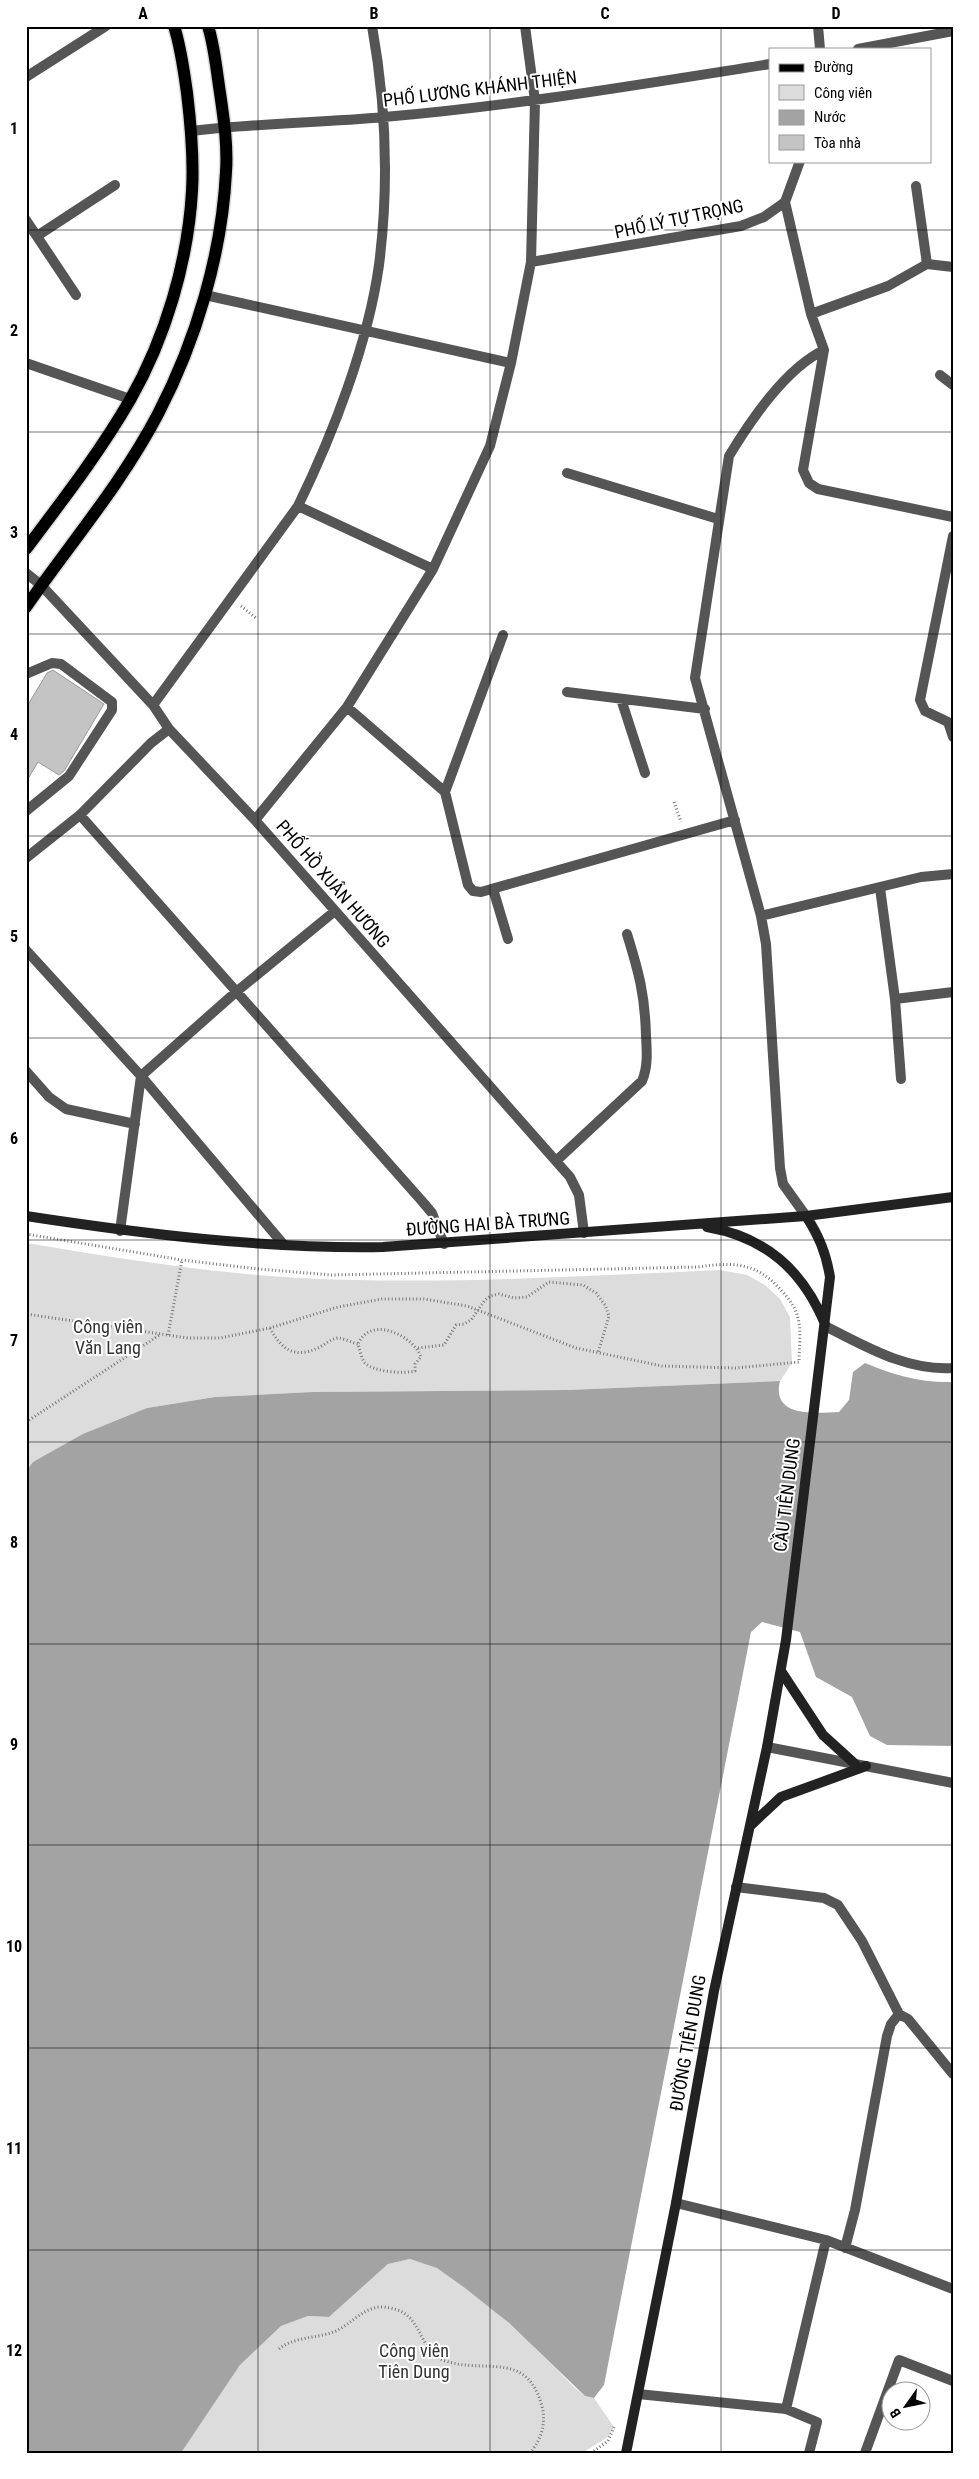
<svg xmlns="http://www.w3.org/2000/svg" width="979" height="2479" viewBox="0 0 979 2479" font-family="'Roboto Condensed',sans-serif">
  <style>
    .green { fill: #dcdcdc }
    .water { fill: #a3a3a3 }
    .building { fill: #c4c4c4; stroke: #999 }
    .lines { fill: none; stroke-linecap: round; stroke-linejoin: round }
    .primary-casing { stroke: #dbdbdb; stroke-width: 15 }
    .path { stroke: #777; stroke-width: 3; stroke-dasharray: 1 2.5; stroke-linecap: butt }
    .lane { stroke: #555; stroke-width: 10 }
    .street { stroke: #555; stroke-width: 10 }
    .secondary { stroke: #222; stroke-width: 10 }
    .primary { stroke: #000; stroke-width: 12 }
    .grid { fill: none; stroke: #000; stroke-width: 1; stroke-opacity: 0.55 }
    .labels { text-anchor: middle; stroke-width: 4; stroke-linejoin: round; paint-order: stroke }
    .street-label { font-size: 18px; fill: #000; stroke: #fff }
    .park-label { font-size: 18px; fill: #333; stroke: #fff }
    .neatline { fill: none; stroke: #000; stroke-width: 2 }
    .grid-label { font-size: 16px; text-anchor: middle; font-weight: bold; fill: #000 }
  </style>
  <rect width="100%" height="100%" fill="#fff"/>
  <path class="green" d="M26 1243C117 1258 208 1273 300 1278 440 1285 580 1276 720 1270L747 1275 765 1285 780 1299 790 1317 792 1363 780 1381 568 1390 312 1392 215 1397 147 1408 33 1462 26 1471Z
    M410 2259C419 2262 431 2264 439 2269 490 2301 533 2346 575 2388L585 2396 594 2398 614 2427 608 2437 582 2453H181L240 2365 281 2326 308 2316 329 2317 388 2264Z"/>
  <path class="water" d="M865 1363C893 1375 921 1383 953 1382V1746L887 1745 870 1736 852 1697 816 1677 800 1632 762 1622 751 1632 604 2385 594 2398 585 2396 509 2323 465 2288 437 2268 410 2259 388 2264 329 2317 308 2316 281 2326 240 2365 181 2453H26V1471L33 1462 83 1434 147 1408 215 1397 312 1392 568 1390 780 1381C771 1418 815 1413 839 1412L849 1400 853 1372Z"/>
  <path class="building" d="M53 670 104 704 64 771 59 775 38 762 26 782V708L47 673Z"/>
  <g class="lines">
    <g class="primary-casing">
      <path id="primary" d="M26 549C62 501 100 452 130 400 165 339 188 262 192 191 194 158 191 126 187 93 184 71 181 48 174 26
        M26 607C70 544 122 483 158 414 196 341 222 254 226 172 228 143 223 114 219 86 216 66 214 45 208 26"/>
    </g>
    <path class="path" d="M241 606 256 618
      M674 802 681 822
      M26 1234 182 1260 258 1269 332 1275 698 1267C732 1262 756 1262 780 1289 786 1295 795 1306 797 1315 802 1328 799 1347 799 1362L736 1368 662 1366 576 1348 467 1306 424 1299H382L338 1307 270 1328 220 1338H188L26 1314
      M270 1328C281 1349 294 1359 318 1348 325 1345 331 1338 339 1338 345 1339 353 1343 358 1344 360 1350 361 1358 365 1363 374 1372 403 1374 415 1371V1364L421 1357C413 1335 370 1315 358 1344
      M168 1335 182 1260
      M418 1348 444 1345 456 1325 464 1324 471 1320 485 1300 490 1296 499 1294 514 1298 527 1297 549 1282 583 1285 596 1293 605 1305 609 1316 598 1353
      M26 1422 161 1334
      M279 2349C295 2336 317 2339 336 2331 351 2324 365 2306 383 2307 421 2310 415 2338 436 2356 441 2361 450 2362 457 2364 493 2370 527 2356 541 2403 547 2421 542 2439 530 2453
      M591 2453 608 2441 614 2427"/>
    <path class="lane" d="M26 77 106 26
      M916 186 927 264
      M26 220 76 295
      M37 236 115 185
      M940 375 953 385
      M26 674 52 663 61 664 112 702V710L69 776 26 811
      M880 888 895 999
      M493 889 508 939
      M901 1079 895 999 953 992"/>
    <path class="street" d="M818 26 820 49
      M858 49 953 31
      M192 131C256 123 320 123 384 117 514 106 642 84 770 64
      M785 202 811 314 824 350 803 470 809 483 818 489 953 517
      M531 262 741 226 764 217 785 202 800 161
      M205 295 511 363
      M811 314 888 286 927 264 953 267
      M26 363 130 399
      M567 473 718 519
      M298 506 433 569
      M953 536 920 700 925 711 948 722 953 737
      M26 573 41 585 153 705 169 729 255 820 570 1177 579 1195 584 1233
      M567 692 705 709
      M621 699 645 773
      M153 705 298 506C333 434 368 344 379 265 389 186 386 104 372 26
      M347 707 445 792 468 885 473 891 481 892 735 820
      M445 792 503 635
      M80 815 421 1200 432 1213 444 1244
      M255 820 347 707 433 569 490 446 511 363 531 262 535 101 525 26
      M26 858 80 815 151 743 169 729
      M761 916 921 877 953 874
      M26 950 141 1076 284 1245
      M26 1071 49 1097 66 1109 135 1124
      M556 1161 642 1081C648 1067 647 1052 646 1036 645 995 639 973 627 934
      M806 1216 783 1184 780 1168 766 944 761 916 695 678 729 456C751 420 785 369 824 350
      M120 1231 141 1076 236 992 335 911
      M825 1326C865 1346 906 1371 953 1368
      M767 1747 953 1783
      M736 1887 824 1898 838 1905 862 1941 899 2014 908 2019 953 2074
      M676 2203 826 2240 953 2289
      M845 2248 855 2210 887 2036 891 2024 899 2014
      M638 2394 786 2409
      M809 2453 817 2422 786 2409 826 2240
      M865 2453 899 2360 953 2381"/>
    <path class="secondary" d="M26 1216C144 1234 264 1249 383 1247L806 1216 953 1197
      M707 1227C765 1237 802 1269 825 1324
      M781 1671 823 1735 855 1764
      M750 1826 781 1797 866 1766
      M626 2453 676 2203 714 1991 767 1747 786 1640 830 1277C826 1253 819 1236 806 1216"/>
    <use href="#primary" class="primary"/>
  </g>
  <path class="grid" d="M258 26V2453M490 26V2453M721 26V2453M26 230H953M26 432H953M26 634H953M26 836H953M26 1038H953M26 1240H953M26 1442H953M26 1644H953M26 1845H953M26 2048H953M26 2250H953"/>
  <g class="labels">
    <g class="street-label">
      <text transform="translate(480 89) rotate(-7)" y="6">PHỐ LƯƠNG KHÁNH THIỆN</text>
      <text transform="translate(679 219) rotate(-12)" y="6">PHỐ LÝ TỰ TRỌNG</text>
      <text transform="translate(333 884) rotate(49)" y="6">PHỐ HỒ XUÂN HƯƠNG</text>
      <text transform="translate(488 1224) rotate(-4)" y="6">ĐƯỜNG HAI BÀ TRƯNG</text>
      <text transform="translate(787 1495) rotate(-83)" y="6">CẦU TIÊN DUNG</text>
      <text transform="translate(688 2043) rotate(-80)" y="6">ĐƯỜNG TIÊN DUNG</text>
    </g>
    <g class="park-label">
      <text x="108" y="1333">Công viên<tspan x="108" dy="21">Văn Lang</tspan></text>
      <text x="414" y="2357">Công viên<tspan x="414" dy="21">Tiên Dung</tspan></text>
    </g>
  </g>
  <rect width="979" height="2479" fill="none" stroke="#ffffff" stroke-width="55"/>
  <rect x="769" y="48" width="162" height="115" fill="#ffffff" stroke="#999999"/>
  <rect x="779" y="64" width="25" height="8" fill="#000000" stroke="#999999"/>
  <text x="814" y="72" font-size="15" fill="#000000">Đường</text>
  <rect x="779" y="85" width="25" height="15" fill="#dcdcdc" stroke="#999999"/>
  <text x="814" y="98" font-size="15" fill="#000000">Công viên</text>
  <rect x="779" y="110" width="25" height="15" fill="#a3a3a3" stroke="#999999"/>
  <text x="814" y="122" font-size="15" fill="#000000">Nước</text>
  <rect x="779" y="135" width="25" height="15" fill="#c4c4c4" stroke="#999999"/>
  <text x="814" y="148" font-size="15" fill="#000000">Tòa nhà</text>
  <g transform="translate(906 2406) rotate(237)"><circle r="24" fill="#ffffff" stroke="#999999"/>
  <path d="M0-4L9 19L0 12L-9 19Z" fill="#000000"/>
  <text y="-8" font-size="14" font-weight="bold" text-anchor="middle" fill="#000000">B</text>
  </g>
  <rect x="28" y="28" width="924" height="2424" class="neatline"/>
  <g class="grid-label">
    <text x="143" y="19">A</text>
    <text x="374" y="19">B</text>
    <text x="605" y="19">C</text>
    <text x="836" y="19">D</text>
    <text x="14" y="134">1</text>
    <text x="14" y="336">2</text>
    <text x="14" y="538">3</text>
    <text x="14" y="740">4</text>
    <text x="14" y="942">5</text>
    <text x="14" y="1144">6</text>
    <text x="14" y="1346">7</text>
    <text x="14" y="1548">8</text>
    <text x="14" y="1750">9</text>
    <text x="14" y="1952">10</text>
    <text x="14" y="2154">11</text>
    <text x="14" y="2356">12</text>
  </g>
</svg>
